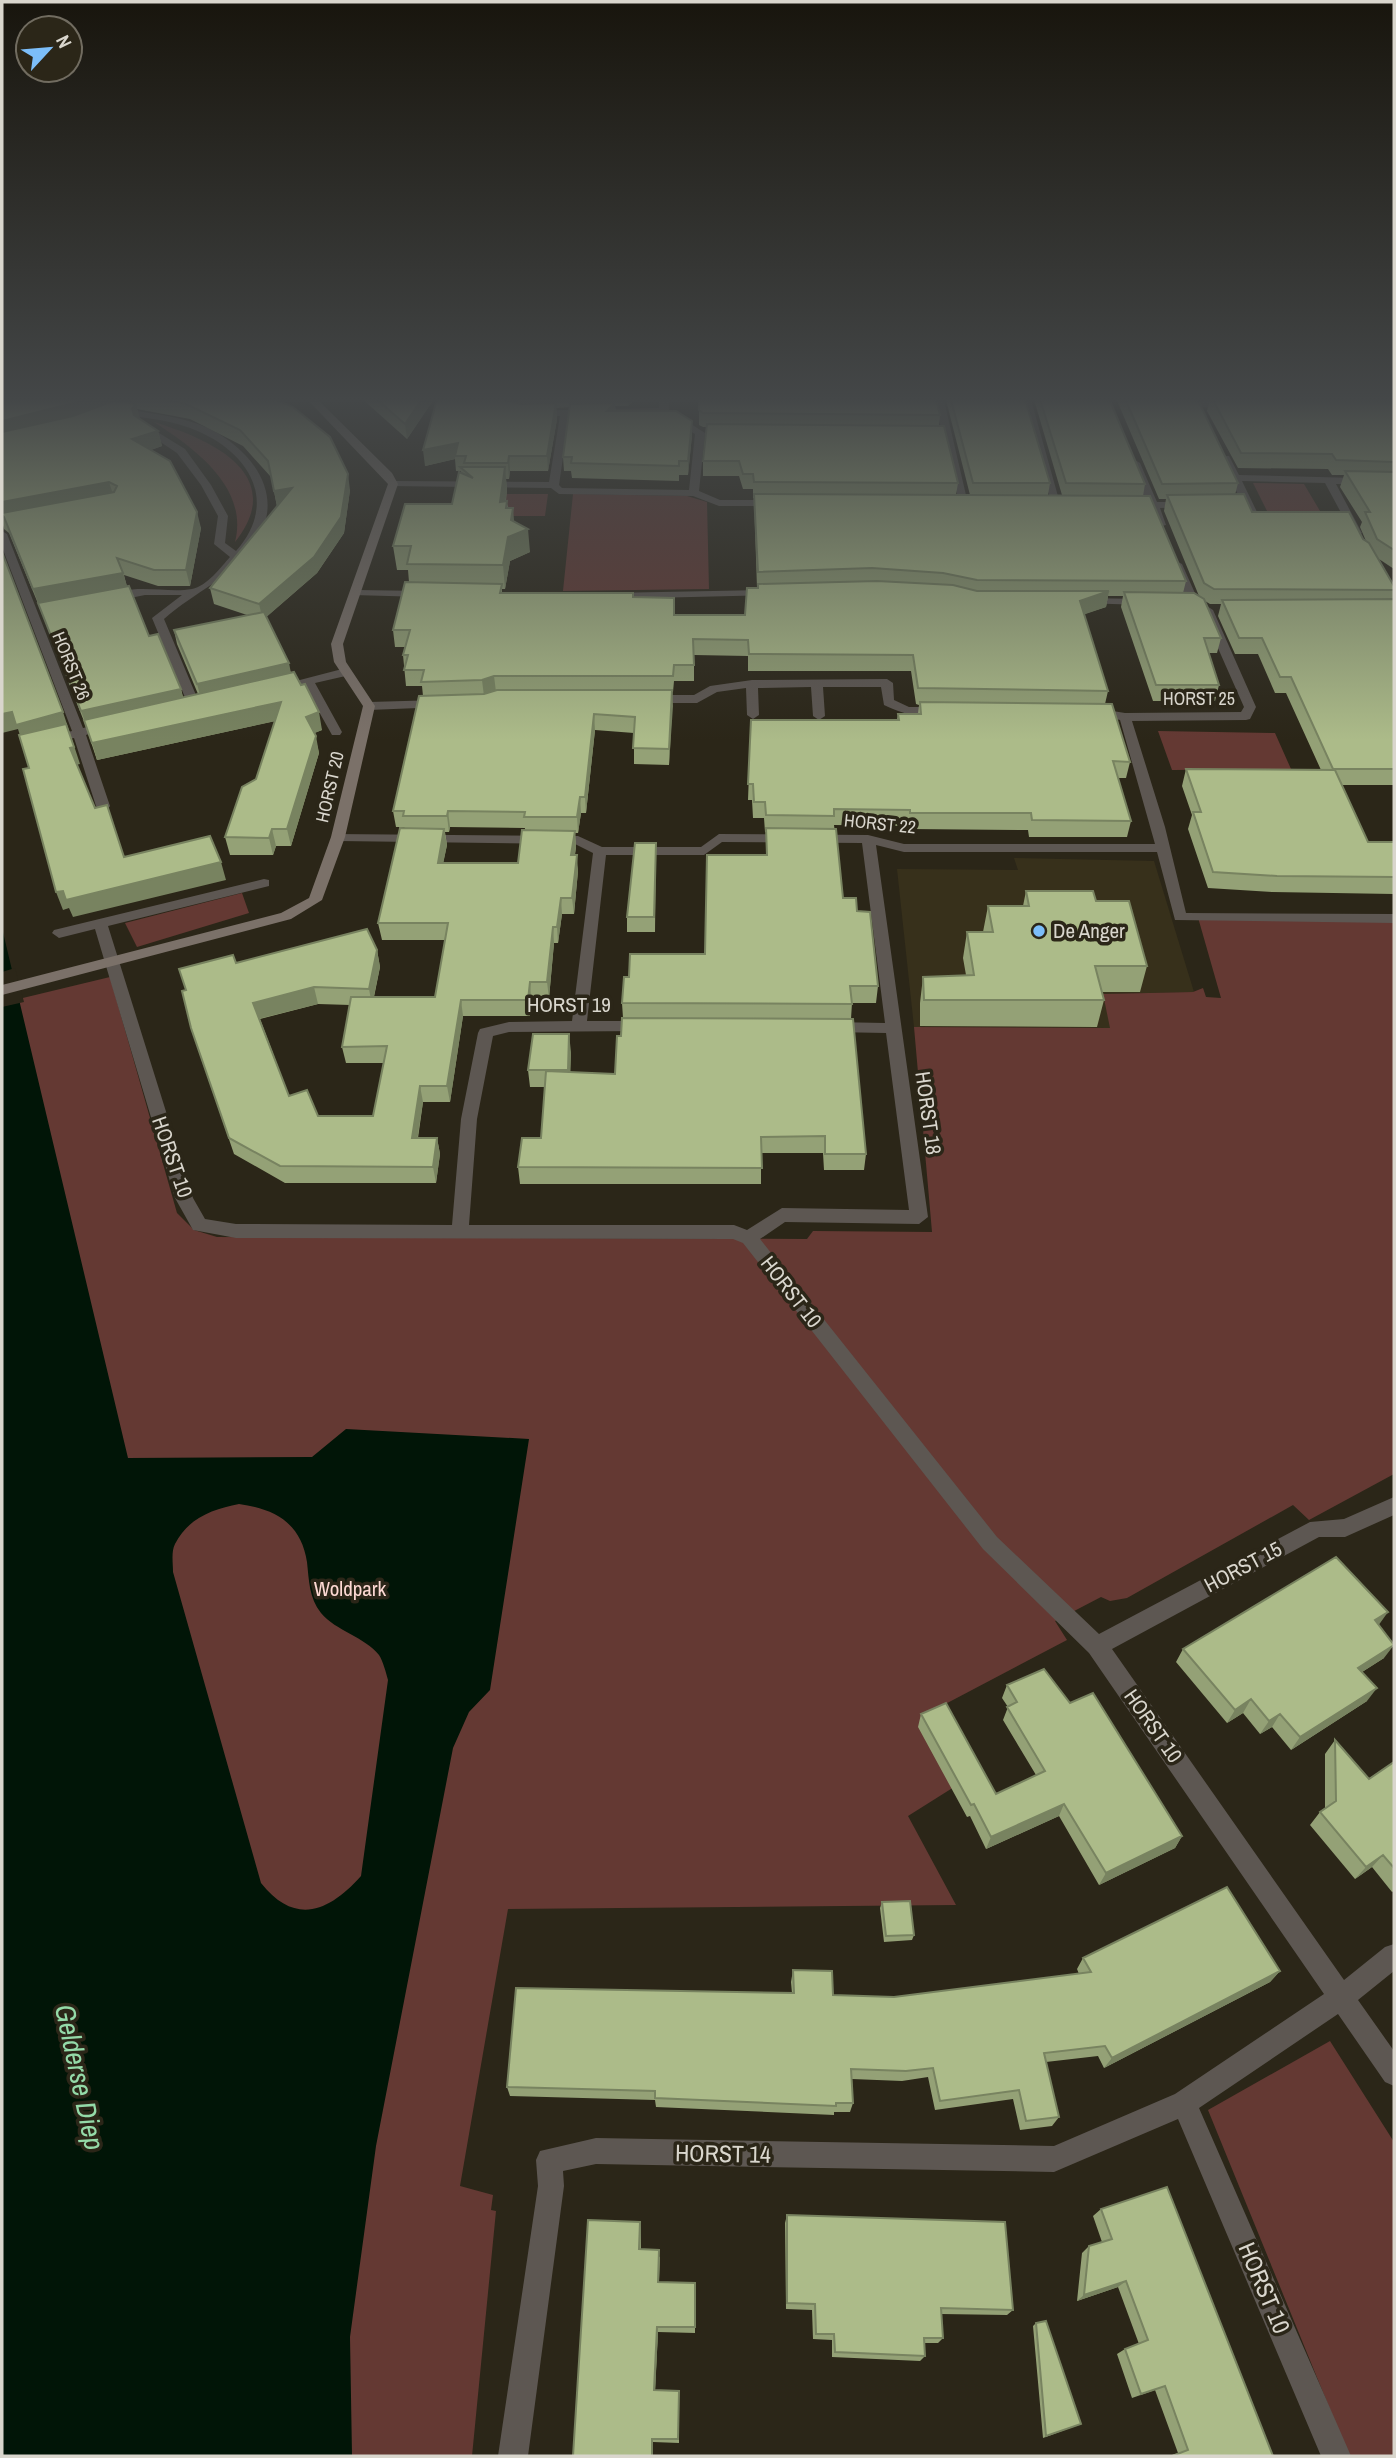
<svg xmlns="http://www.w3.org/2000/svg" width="1396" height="2458" viewBox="0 0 1396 2458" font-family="'Archivo Narrow',sans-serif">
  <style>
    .built { fill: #37301b }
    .green { fill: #643933 }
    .water { fill: #011507; fill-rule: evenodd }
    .pier { fill: #2b2618 }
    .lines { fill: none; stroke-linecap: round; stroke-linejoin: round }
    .street { fill: #5d5752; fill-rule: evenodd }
    .secondary { fill: #7b7169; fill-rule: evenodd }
    .wall { fill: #94a176; fill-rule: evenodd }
    .shaded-wall { fill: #788360 }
    .building { fill: #acbb89; stroke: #788360; stroke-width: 2 }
    .poi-dot { fill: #7cbef9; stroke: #2b2618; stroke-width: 2.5 }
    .labels { text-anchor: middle; stroke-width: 7; stroke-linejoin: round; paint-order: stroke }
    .far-street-label { font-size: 18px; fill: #d9d6cd; stroke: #2b2618 }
    .poi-label { font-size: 21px; fill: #d9d6cd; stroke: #2b2618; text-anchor: start }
    .street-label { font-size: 21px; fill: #d9d6cd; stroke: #2b2618 }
    .park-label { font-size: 21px; fill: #fcd9d3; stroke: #2b2618 }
    .near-street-label { font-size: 24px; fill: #d9d6cd; stroke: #2b2618 }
    .near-water-label { font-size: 28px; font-style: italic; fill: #94daa8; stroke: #2b2618 }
  </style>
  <rect width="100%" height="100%" fill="#2b2618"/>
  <path class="built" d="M1014 858 1154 861 1194 992 1103 994 1111 1028 914 1027 897 869 1018 870Z"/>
  <path class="green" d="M154 422C210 439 289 474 235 542 249 487 194 448 154 422Z
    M1253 483 1304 484 1320 511H1267Z
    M470 494H548L545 516H464Z
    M573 494 687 496 707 502 709 589 563 591Z
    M1158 731 1275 733 1291 769 1172 770Z
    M242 893 249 913 137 947 125 923Z
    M1197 914H1263L1270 921 1394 920V1474L1309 1520 1293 1505 1127 1598 1110 1601 1101 1597 1055 1621 1067 1640 934 1710 962 1782 908 1816 956 1905 508 1909 460 2186 493 2195 491 2210 496 2211 472 2456H2V1003L110 977 177 1213 194 1230 217 1237 807 1239 813 1231 932 1232 914 1027 1110 1028 1103 994 1193 992 1203 988 1206 997 1221 998Z
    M1330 2041 1394 2142V2456H1349L1208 2110Z"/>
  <path class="water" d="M2 928 128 1458 312 1457 346 1429 529 1439 490 1690 469 1712 453 1748 376 2146 350 2337 352 2456H2ZM239 1504C275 1509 301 1523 307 1562 309 1580 309 1598 321 1613 336 1631 365 1637 379 1655 383 1661 386 1673 388 1680L361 1876C329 1912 295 1926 261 1883L173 1572C173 1564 171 1551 175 1544 188 1518 213 1509 239 1504Z"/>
  <path class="pier" d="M15 968 24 1002 2 1007V972Z"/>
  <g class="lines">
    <path class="street" d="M508 396H518L515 409 522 411 659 408V396H669V410L705 433 699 491 720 500H778L783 503 778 506H719L693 496 559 494 551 488 389 486V482L393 481 549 482 560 416 522 417 507 413ZM662 414 695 434 689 490 562 488 559 485 569 416Z
      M933 396H943L969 508 960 506 944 438 919 434 924 431 942 432Z
      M1020 396H1030L1061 507 1052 505Z
      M1197 402H1232L1237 405 1232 408 1194 407 1192 405Z
      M119 408C145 413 173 415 198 424 246 442 291 493 254 544 226 582 197 590 164 619L201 707 199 710 189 707 152 618 182 595H145L110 602 104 599C129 581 165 594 192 589 207 586 221 567 230 557L214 544 218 516 201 485 177 453 138 427 146 425 185 449 211 485 228 516 225 543 236 551C282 499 245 448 190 428 166 419 140 418 116 413V409Z
      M1221 456H1229L1239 475 1394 479V485L1336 484 1362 533 1357 536 1352 533 1325 483 1242 481 1258 514 1264 517 1254 520 1249 517 1220 458Z
      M1135 460 1140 463 1157 502H1188L1193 505 1192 507 1160 508 1166 525 1157 527 1149 508 1137 505 1146 502 1130 463Z
      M2 531 7 534 83 728 108 722 114 726 86 735 110 806 108 809H98L96 806 74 738 47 744 41 740 72 731 2 547Z
      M1176 561 1182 564 1198 600 1213 610 1256 707 1250 719 1246 720 1132 721 1165 827 1186 913 1394 914V923L1175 920 1157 852H904L876 845 928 1217 919 1224 785 1222 760 1239 997 1537 1099 1634 1310 1522 1344 1519 1394 1497V1515L1345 1537H1319L1112 1649 1344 1980 1385 1947 1394 1944V1971L1358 2000 1394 2051V2086L1385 2082 1338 2014 1199 2108 1351 2456H1321L1178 2119 1054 2172 596 2164 563 2171 564 2186 528 2456H498L538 2186 536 2160 540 2151 596 2138 1054 2146 1175 2094 1324 1994 1089 1653 983 1549 743 1243 733 1239 236 1238 193 1230 175 1198 95 929 59 938 52 933 54 930 264 879 269 880V886L108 926 193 1198 205 1219 236 1224 452 1225 461 1119 478 1033 480 1029 509 1022 572 1021 593 853 575 844 338 841 333 840V834L578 836 602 847H701L719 834 868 835 904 844H1155L1120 720 1088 712 1094 708 1125 713 1241 712 1244 707 1202 612 1187 602 1170 564ZM722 842 862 843 885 1023 832 1022 824 1027 832 1032 886 1033 909 1210 782 1208 747 1230 734 1225H469L477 1119 493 1036 509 1032 643 1031 651 1026 643 1021H587L606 855H704Z
      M357 590 424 591 430 594 424 597 353 595V591Z
      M770 590 774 591V595L609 599 603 596 609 593Z
      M1084 598 1144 599 1150 602 1144 605 1080 603V599Z
      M346 668 352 672 350 675 315 683 342 732 340 735H332L304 685 279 691 273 687Z
      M887 679 893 683 894 700 909 707H940L946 711C930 723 900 713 884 705L881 687H823L825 716 819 720 813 716 811 687 758 688 759 715 753 719 747 715 746 688 717 692 697 703H648L642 699 648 695H694L710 686 752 680Z
      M439 700 445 704 443 707 369 710 363 706 369 702Z"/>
    <path class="secondary" d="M304 396H314L392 473 398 484 343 644 346 662 375 706 345 837 322 900 291 919 2 995V985L281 913 309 898 331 837 363 706 334 662 331 644 388 484Z"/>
  </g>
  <path class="wall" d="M2 396 116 401 131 403 129 396H268L350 490 344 533 317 573 266 617 291 673 322 730 314 733 319 753 291 846H276L273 855H230L225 837 256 779 275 721 97 760 85 724 39 606 9 533 4 529 2 522ZM137 409 190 419 243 446 271 477 277 506 210 588 214 604 247 615 174 630 177 644 198 694 183 697 181 689 149 636 127 587 124 575 158 586H190L201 528 151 450 162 446 158 431 140 419Z
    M359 396H436L407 439Z
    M438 396H506V401L518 404 517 396H638L628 406H615L616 411 692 435 688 475H679V481L572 478 571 471H564L563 457 570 407 556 408 557 419 548 471H510L509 479H506L507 490 506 501 514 522 530 552 510 561 505 589H502V593L633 597 675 615H745L757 588 754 498H753V489H743L739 476H703V461L707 427H703L699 425V396L940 415 939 426 958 483 956 495H970L945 396H1024L1050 483 1048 495H1062L1033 396H1108L1145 484 1143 496 1186 581 1183 593 1199 596 1164 511 1166 499H1159L1115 396H1196L1238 483 1235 495 1252 512 1363 539 1366 541 1360 527 1362 522 1340 487 1344 475H1332L1328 469 1238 468 1207 411 1210 399H1202L1199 396H1394V569L1379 559 1394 586 1393 599H1394V785H1342L1368 842H1394V894L1272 892 1208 888 1188 829 1192 815 1182 786 1186 769 1321 770 1286 693H1275L1258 654H1235L1218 616 1221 604H1210L1205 601 1221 638 1217 653H1209L1219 685 1215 701H1153L1121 607 1123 596H1108L1106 607 1084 614 1108 691 1105 704 1130 762 1126 778H1118L1131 821 1127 837H1029L1028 830 908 829V826L834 825 843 898 857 911 878 986 876 1003H852L851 1019 866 1154 864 1170H824L823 1153H761V1184H520L518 1167 541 1138 545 1087H530L528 1070 571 1052 570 1072 615 1074 623 1018 622 1003 629 977 705 954 766 855V832H765L764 818H753L752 800H748L751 720H897L898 714H918L919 705 916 704 911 671H748V656L694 655V681H674L673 692H672L669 765 634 764V733L595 730 586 813H581L578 833H575L576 847 575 855 578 871 574 914H562L558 943H554L549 998H531L530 1016H463L450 1102H423L418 1138H437L440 1154 436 1183H285L234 1154 191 1028 186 990 236 963 377 950 380 967 374 997H435L445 940H382L378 923 405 828 404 827H396L393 811 423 696 422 686H406L403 655 406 647H395L393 630 409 582 408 570H397L393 546 452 504 461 473V471H456L455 459 425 466ZM450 827 525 828 518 863H443L447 845 445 832H449ZM318 1004 350 1005 342 1047 346 1063H384L373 1116H318L289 1096 260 1019Z
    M656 843 655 932H627V917Z
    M1026 891 1096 901 1147 966 1140 992H1102L1104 1000 1097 1027 920 1026V1003L923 977 966 975 963 958 967 932H983L988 906H1023Z
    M1379 1625 1384 1658 1362 1672 1367 1701 1291 1750 1272 1727 1260 1734 1243 1713 1227 1723 1176 1662 1183 1649Z
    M1007 1685 1070 1703 1182 1836 1175 1848 1099 1885 1059 1816 986 1849 970 1816 967 1817 918 1727 921 1714 996 1794 1036 1775 1003 1720 1008 1707 1002 1698Z
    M1335 1740 1369 1779 1394 1762V1891L1392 1892 1372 1867 1355 1879 1310 1825 1320 1812 1325 1808V1754Z
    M882 1902 914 1935 912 1940 884 1942 880 1908Z
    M1083 1958 1280 1971 1270 1982 1104 2068 1098 2056 1046 2062 1059 2117 1052 2126 1020 2130 1013 2099 935 2110 928 2077 902 2081 852 2079 853 2103 850 2112H834V2115L656 2107 655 2100 510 2096 507 2087 792 1993 791 1982 793 1970 833 1995 894 1997 1079 1974 1077 1969Z
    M1101 2209 1273 2456H1170L1178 2453 1155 2390 1132 2398 1117 2354 1125 2349 1139 2344 1118 2287 1077 2301 1082 2253 1089 2246 1102 2242 1093 2216Z
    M787 2215 1013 2310 1007 2315 941 2314 943 2338 938 2343H924L925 2356 920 2361 832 2357V2340L813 2339 812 2310 786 2309 785 2223Z
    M640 2222 641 2229V2249L660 2257 659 2282 695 2283V2333L658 2332 655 2390 679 2391V2443L653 2442V2456H573Z
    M1036 2323 1081 2424 1043 2438 1033 2326Z"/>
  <path class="shaded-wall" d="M93 396H127L86 417 2 437V421Z
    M424 396H436L407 439 405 424Z
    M627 396H638L628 406Z
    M556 403 557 419 548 471 547 456Z
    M615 403 616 418 607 411Z
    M136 404 140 420 138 430 132 409Z
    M692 421V435L688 475V461Z
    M158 431 162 446 136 455 132 439Z
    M458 443 455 456V459L425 466 423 450Z
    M509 456 510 471 509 479 508 463Z
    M505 467 507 490 502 525 500 502Z
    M348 474 350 490 344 533 317 573 263 620 259 604Z
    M109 482 114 497 4 517 2 515V502Z
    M292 488 277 507 274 491Z
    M513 508 515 532 528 529 530 552 510 561 505 589 503 565Z
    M197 512 201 528 190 586 186 570Z
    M123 573 128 589 39 606 33 589Z
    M1109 591 1106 607 1077 617 1080 601Z
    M289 663 292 678 201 699 197 684Z
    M494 676 496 692 484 696 482 680Z
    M181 689 184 703 86 725 81 711Z
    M672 690 673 706 669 765V749Z
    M281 702 285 719 97 760 92 743Z
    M12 712H63L80 764 76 765 22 742 18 729 2 733V714Z
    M319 712 322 730 310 735 306 717Z
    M594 714 595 730 586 813 585 797Z
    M316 736 319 753 291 846 287 829Z
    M580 797 581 813 578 833 577 817Z
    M448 811 450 827 449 832 447 816Z
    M272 829 276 846 273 855 269 838Z
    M444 829 447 845 440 879 438 863Z
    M575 831 576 847 572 871 571 855Z
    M577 855 578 871 574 914 572 898Z
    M221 862 226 880 73 917 69 908 63 910 56 892Z
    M561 898 562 914 558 943 557 927Z
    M553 927 554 943 549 998 547 982Z
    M377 950 380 967 372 1005 369 989Z
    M530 982 531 998 530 1016 528 1000Z
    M314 987 318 1004 258 1019 253 1003Z
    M461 1000 463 1016 450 1102 447 1086Z
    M569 1034 571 1052 570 1087 568 1070Z
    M420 1086 423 1102 415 1154 412 1138Z
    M437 1138 440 1154 436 1183 433 1167Z
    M1388 1612 1378 1626 1375 1620Z
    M1394 1645 1384 1658 1348 1681 1358 1668Z
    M1377 1688 1367 1701 1291 1750 1300 1737Z
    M1251 1699 1243 1713 1227 1723 1235 1710Z
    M1280 1714 1272 1727 1260 1734 1269 1721Z
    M1064 1804 1059 1816 986 1849 991 1837Z
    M1182 1836 1175 1848 1099 1885 1106 1873Z
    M1383 1855 1372 1867 1355 1879 1366 1867Z
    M1280 1971 1270 1982 1104 2068 1112 2058Z
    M640 2222 641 2229 640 2256 639 2249Z
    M1126 2281 1118 2287 1077 2301 1084 2295Z
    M657 2327 658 2332 655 2394 654 2390Z"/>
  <path class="building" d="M2 396H93L82 401 2 421Z
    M145 396H268L293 407 330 437 348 474 341 517 314 557 259 604 210 588 292 488 274 491 268 461 240 430 186 404Z
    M373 396H424L405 424Z
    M438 396H505V400L521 404 556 403 547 456H509L508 463H464L466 456H455L458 443 423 450Z
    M699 396H935L940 415 703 413 699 410Z
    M950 396H1024L1050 483H973Z
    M1039 396H1108L1145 484 1066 483Z
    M1124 396H1196L1238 483 1162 484Z
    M1211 396H1394V462L1336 460 1332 454 1241 453Z
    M113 401 136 404 132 409 134 415 158 431 132 439 170 461 197 512 186 570H154L117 558 123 573 33 589 4 517 2 515V513L114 492 117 486 109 482 2 502V432L73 416Z
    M615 403 607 411H676L692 421 688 461H679V466L571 463 572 457H563L570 404Z
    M707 424 944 426 958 483 754 482 753 474H743L739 461H703Z
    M460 467H505L500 502 507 501 506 508H513L511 520 528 529 508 537 503 565 407 564 411 546H393L405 504H452L459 472 473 478Z
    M1345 471 1394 472V550L1377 539 1365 512H1370Z
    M754 494 1150 496 1186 581 977 580 943 573 872 568 758 572Z
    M1244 494 1252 512H1349L1363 539 1369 543 1394 586V590L1214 589 1204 583 1167 495Z
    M2 552 63 712 16 725 12 712 2 714Z
    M877 581 953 585 977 591H1109L1080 601 1108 691 918 688 913 655 749 654 748 640 693 639 694 665H674L673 676H494L482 680 421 682 424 670H404L408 655H403L410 630H393L405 582 502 584 500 593H633V597L674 598V615H745L747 588H758V584Z
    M129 586 149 636 158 634 181 689 81 711 38 603Z
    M1124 592 1194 593 1204 599 1221 638H1204L1219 685H1156Z
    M1394 599V769H1333L1291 677H1280L1262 638H1239L1222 600Z
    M264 612 289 663 197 684 174 630Z
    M294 672 301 685 305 684 319 712 306 717 316 736 287 829H272L269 838 225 837 242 787 256 779 281 702 92 743 84 720Z
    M497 690H672L669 749 633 748 635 717 594 714 585 797H580L577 817H524L525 812 448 811 447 816H403L404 811H393L419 696 484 694Z
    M920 702 1112 704 1130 762 1113 761 1131 821 1032 820 1031 813H910V810L834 809V816L766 815 765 802H754L753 784H748L751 720H899L898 714H921Z
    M66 724 74 747 70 748 95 808 107 805 124 857 210 836 221 862 66 900 63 891 56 892 23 769 29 768 19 735Z
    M1186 769 1335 770 1368 842H1394V877L1277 876 1213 872 1193 812H1201Z
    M400 828 444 829 438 863H518L522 830 575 831 571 855H577L572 898H561L557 927H553L547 982H530L528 1000H461L447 1086H420L412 1138H437L433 1167 280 1166 229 1138 191 1028 182 991 186 990 179 969 233 955 236 963 367 929 377 950 369 989 314 987 253 1003 289 1096 307 1090 318 1116H373L387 1046 342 1047 351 997H435L448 923H378Z
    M766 828 836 829 843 898H856L857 911 870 912 878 986H850L852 1004 622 1003 624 977H629L630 954H705L707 855H767Z
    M635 843H656L654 917H627Z
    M1026 891H1093L1096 901H1129L1147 966H1095L1104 1000H924L923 977 974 975 967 932H993L988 906H1029Z
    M622 1018 853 1019 866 1154H825V1136L761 1137 762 1168 518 1167 522 1138H541L546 1071 615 1074 617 1036H621Z
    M533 1034H569L568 1070H528Z
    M1336 1557 1388 1612 1375 1620 1394 1645 1358 1668 1377 1688 1300 1737 1280 1714 1269 1721 1251 1699 1235 1710 1183 1649Z
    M1044 1669 1070 1703 1093 1693 1182 1836 1106 1873 1064 1804 991 1837 974 1804 971 1805 921 1714 946 1703 996 1794 1045 1771 1007 1707 1017 1702 1007 1685Z
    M1335 1740 1369 1779 1394 1762V1868L1383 1855 1366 1867 1320 1812 1336 1801Z
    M1227 1887 1280 1971 1112 2058 1105 2046 1044 2053 1059 2117 1026 2121 1019 2090 940 2101 933 2068 906 2071 851 2069 853 2103H836V2106L655 2098V2091L507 2087 516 1988 794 1993 793 1970 832 1971 833 1995 894 1997 1091 1972 1083 1958Z
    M910 1901 914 1935 886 1936 882 1902Z
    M1167 2187 1273 2456H1172L1188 2450 1165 2386 1141 2394 1125 2349 1148 2340 1126 2281 1084 2295 1089 2246 1112 2239 1101 2209Z
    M787 2215 1005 2222 1013 2310 941 2308 943 2338H924L925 2356 835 2352 834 2334H816L815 2304 787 2303Z
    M588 2220 640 2222 639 2249 659 2250 658 2282 695 2283V2327H657L654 2390 679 2391 678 2439H652V2456H573Z
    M1046 2321 1081 2424 1046 2436 1036 2323Z"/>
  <linearGradient id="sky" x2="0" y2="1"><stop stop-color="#18150d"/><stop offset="0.54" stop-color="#444748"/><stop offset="1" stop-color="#444748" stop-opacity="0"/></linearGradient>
  <rect width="1396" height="740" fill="url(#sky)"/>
  <circle class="poi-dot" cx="1039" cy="931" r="7"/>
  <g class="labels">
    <g class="far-street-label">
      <text transform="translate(71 666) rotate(68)" y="6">HORST 26</text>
      <text x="1199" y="705">HORST 25</text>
      <text transform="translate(330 787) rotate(-77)" y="6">HORST 20</text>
      <text transform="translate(880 824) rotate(6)" y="6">HORST 22</text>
    </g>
    <g class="poi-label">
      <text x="1053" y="938">De Anger</text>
    </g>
    <g class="street-label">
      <text x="569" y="1012">HORST 19</text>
      <text transform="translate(928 1113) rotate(82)" y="7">HORST 18</text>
      <text transform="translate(172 1157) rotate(71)" y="7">HORST 10</text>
      <text transform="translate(791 1292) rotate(52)" y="7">HORST 10</text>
      <text transform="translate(1243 1567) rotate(-28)" y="7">HORST 15</text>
      <text transform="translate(1153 1726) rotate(55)" y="7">HORST 10</text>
    </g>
    <g class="park-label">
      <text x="350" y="1596">Woldpark</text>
    </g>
    <g class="near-street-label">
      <text transform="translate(723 2154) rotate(1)" y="8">HORST 14</text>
      <text transform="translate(1264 2288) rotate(67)" y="8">HORST 10</text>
    </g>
    <g class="near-water-label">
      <text transform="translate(80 2077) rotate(78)" y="10">Gelderse Diep</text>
    </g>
  </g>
  <rect width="1396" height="2458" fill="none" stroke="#d9d6cd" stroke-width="7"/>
  <g transform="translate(49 49) rotate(64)"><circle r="33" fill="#2b2618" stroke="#716c60" stroke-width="2"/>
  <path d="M0-5L12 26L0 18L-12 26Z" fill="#7cbef9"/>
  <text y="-10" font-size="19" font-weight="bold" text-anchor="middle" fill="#d9d6cd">N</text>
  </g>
</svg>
